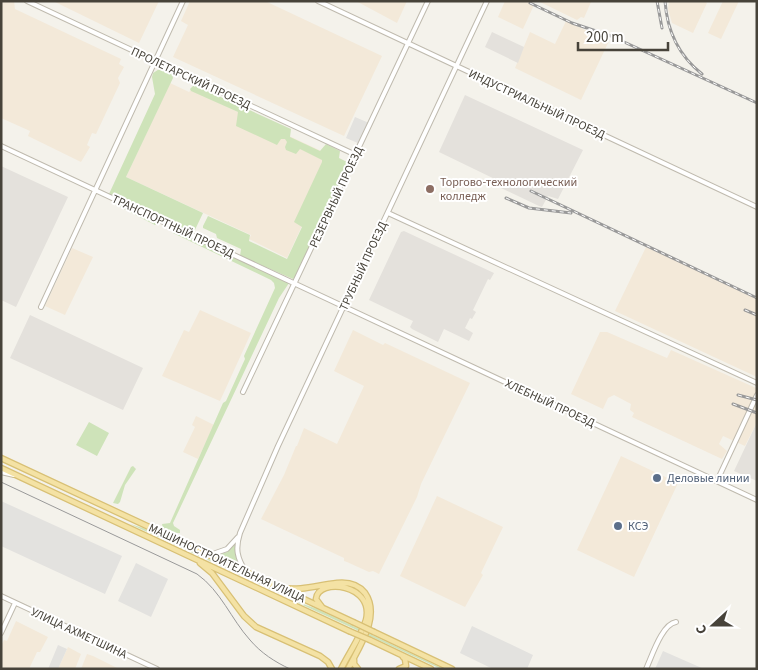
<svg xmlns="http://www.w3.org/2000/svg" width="758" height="670" viewBox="0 0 758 670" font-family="'Source Sans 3',sans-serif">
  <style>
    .commercial { fill: #f3e9d9 }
    .industrial { fill: #e4e1dc }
    .green { fill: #cee3b9 }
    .parking { fill: #e3e2df }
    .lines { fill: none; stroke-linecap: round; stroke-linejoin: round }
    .minor-casing { stroke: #bfbaae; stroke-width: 6 }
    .major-casing { stroke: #d8c075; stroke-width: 7 }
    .minor { stroke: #fff; stroke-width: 4 }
    .major { stroke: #f4e2a4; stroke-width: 4.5 }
    .tram { stroke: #999; stroke-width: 1 }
    .rail-casing { stroke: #999; stroke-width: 3 }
    .rail { stroke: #fff; stroke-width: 1; stroke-dasharray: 4; stroke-linecap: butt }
    .major-bridge-casing { stroke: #d8c075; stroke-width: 7; stroke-linecap: butt }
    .major-bridge { stroke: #f4e2a4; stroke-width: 4.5 }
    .education-dot { fill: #8d6e63; stroke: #fff; stroke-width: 2 }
    .service-dot { fill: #5c6f8a; stroke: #fff; stroke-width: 2 }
    .labels { text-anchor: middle; stroke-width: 4; stroke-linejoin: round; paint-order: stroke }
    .street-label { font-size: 12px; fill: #47433a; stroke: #fff }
    .education-label { font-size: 12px; fill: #785e54; stroke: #fff; text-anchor: start }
    .service-label { font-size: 12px; fill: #4e5e75; stroke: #fff; text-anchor: start }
  </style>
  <rect width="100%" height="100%" fill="#f4f2eb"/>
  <path class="commercial" d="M1 1H14L15 9 121 59 119 64 124 67 118 78 120 83 96 134 92 133 87 145 90 147 81 162 28 136 30 131 1 118Z
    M53 1H159L139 43Z
    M190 1H265L382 56 344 136 173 57 188 25 181 21Z
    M356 1H407L397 23Z
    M505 1H526L534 5 523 29 498 17Z
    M538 1H589L591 2 584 18 581 17 577 20Z
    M669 1H704L707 3 693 33 672 23 668 9Z
    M723 1H739L721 39 708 33Z
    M566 21 609 41 581 100 515 68 530 32 555 44Z
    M170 83 189 92 191 90 334 157 287 258 249 239 251 235 126 177Z
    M646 247 757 298V377L615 311Z
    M72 248 93 257 65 315 45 306Z
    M200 310 251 333 220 401 162 376 184 330 189 332Z
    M353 330 383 345 385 343 470 383 421 484 417 497 379 574 373 571 369 572 347 562 344 561V558L261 519 284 475 296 446H297L304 428 337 444 364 386 334 371Z
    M600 332H607L667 358 671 350 756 388 757 422 745 446 723 436 719 444 727 451 722 459 632 417 634 413 630 410 631 404 614 395 608 398 603 409 571 394Z
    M196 416 214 425 198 459 183 452 195 427 192 425Z
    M621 456 678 483 634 577 577 550Z
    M437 496 503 527 481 573 483 575 465 607 400 576Z
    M16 621 48 637 40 652H37L29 669H1V646L4 640 7 641Z
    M68 647 81 654 75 669H58Z
    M87 654 93 656 119 669H81Z"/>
  <path class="industrial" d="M492 32 524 47 518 63 485 47Z
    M465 95 583 150 558 199 548 196 542 207 539 206 501 188 503 183 439 152Z
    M1 166 68 197 16 307 1 300Z
    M404 231 494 273 490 280 488 279 473 310 476 312 472 319 470 318 465 328 473 333 469 341 444 329 438 342 412 329 410 327 413 321 369 300 401 232Z
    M30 315 143 368 123 410 10 358Z
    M757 422V481L734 471Z"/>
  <path class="green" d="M161 68 168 70 172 74 173 78 126 177 203 213 193 234 109 194 155 94 152 77 153 73Z
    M194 85 291 129 290 137 320 151 326 144 340 151 339 158 347 162 348 164 296 277 293 279 240 256 241 249 217 238 216 234 203 228V226L208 216 250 235 249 241 287 259 302 227 294 222 322 162V160L300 149 296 154 286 150 285 147 287 142 285 139H281L277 145 236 126 238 112 191 91 190 89Z
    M115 201 158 220 157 224 155 225 114 204Z
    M175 228 289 283 279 298 173 523 174 526 180 530V533H175L163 528 162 524 170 523 223 403 226 401 245 359 244 356 275 288 274 283 271 280 173 233V229Z
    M89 422 109 433 97 456 76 445Z
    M131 467 133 466 136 469 125 485 120 502 118 504 113 503Z
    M130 524 143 528 286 595V596Z
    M236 543V556L241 566 215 555 227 552Z
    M292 600 317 609 444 669H441Z"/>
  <path class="parking" d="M355 117 369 123 360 144 346 138Z
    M1 501 122 556 105 594 1 546Z
    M136 563 168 579 151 617 118 601Z
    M472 626 533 655 527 669H493L460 653Z
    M58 645 67 649 58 669H48Z
    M663 651 704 669H655Z"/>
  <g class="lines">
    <g class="minor-casing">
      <path id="minor" d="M27 1 356 155
        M318 1 757 207
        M1 146 757 500
        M388 213 757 383
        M41 307 183 1
        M243 392 428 1
        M1 472 14 475
        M717 481 757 395
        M210 555 227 549 238 537
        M246 572C237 558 235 549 240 533L278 446 487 1
        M1 596 157 669
        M1 633 15 603
        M646 669C652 656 662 624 676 622"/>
    </g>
    <g class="major-casing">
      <path id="major" d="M1 458 353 622
        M1 468 349 631
        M200 563 212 573 244 616 256 627 320 656 328 662 332 669
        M282 588C301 591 318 585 337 583 347 582 358 584 365 593 381 616 359 647 348 669
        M322 607 316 599C318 577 375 584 366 620 361 636 349 653 341 669
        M374 632 452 669
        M370 640 431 669
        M354 660V664L358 669
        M399 669 406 666 405 659 403 657"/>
    </g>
    <use href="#minor" class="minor"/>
    <use href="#major" class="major"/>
    <path class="tram" d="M1 482 197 574C221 591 231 619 250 640 261 653 275 662 290 669"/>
    <g class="rail-casing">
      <path id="rail" d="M657 1 662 28
        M665 1C667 31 678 55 702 74
        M530 3 572 23 611 36 757 103
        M531 191 757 298
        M506 198 529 208 571 213
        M745 310 757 315
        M738 395 757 400
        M733 404 757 413"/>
    </g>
    <use href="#rail" class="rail"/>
    <g class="major-bridge-casing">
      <path id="major-bridge" d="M353 622 374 632
        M349 631 370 640"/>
    </g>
    <use href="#major-bridge" class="major-bridge"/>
  </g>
  <circle class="education-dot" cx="430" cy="189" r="5"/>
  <g class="service-dot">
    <circle cx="657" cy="478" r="5"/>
    <circle cx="618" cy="526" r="5"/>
  </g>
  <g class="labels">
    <g class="street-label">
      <text transform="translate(191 78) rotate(25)" y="4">ПРОЛЕТАРСКИЙ ПРОЕЗД</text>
      <text transform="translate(537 104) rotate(25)" y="4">ИНДУСТРИАЛЬНЫЙ ПРОЕЗД</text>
      <text transform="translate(336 197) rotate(-65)" y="4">РЕЗЕРВНЫЙ ПРОЕЗД</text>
      <text transform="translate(173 226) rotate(25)" y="4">ТРАНСПОРТНЫЙ ПРОЕЗД</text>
      <text transform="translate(363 266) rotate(-65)" y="4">ТРУБНЫЙ ПРОЕЗД</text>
      <text transform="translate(550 403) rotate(25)" y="4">ХЛЕБНЫЙ ПРОЕЗД</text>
      <text transform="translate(227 563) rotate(25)" y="4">МАШИНОСТРОИТЕЛЬНАЯ УЛИЦА</text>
      <text transform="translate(79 633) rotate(25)" y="4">УЛИЦА АХМЕТШИНА</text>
    </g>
    <g class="education-label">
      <text x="440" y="186">Торгово-технологический<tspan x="440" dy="14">колледж</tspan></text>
    </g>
    <g class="service-label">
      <text x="667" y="482">Деловые линии</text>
      <text x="628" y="530">КСЭ</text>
    </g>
  </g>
  <rect width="758" height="670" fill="none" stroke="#47433a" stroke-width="5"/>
  <g transform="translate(713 625) rotate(249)" stroke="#ffffff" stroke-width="4" paint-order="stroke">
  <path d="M0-4L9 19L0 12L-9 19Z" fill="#47433a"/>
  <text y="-8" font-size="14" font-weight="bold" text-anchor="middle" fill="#47433a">С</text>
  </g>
  <path d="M578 42v8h90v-8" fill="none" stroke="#47433a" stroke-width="2.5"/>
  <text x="586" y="42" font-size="15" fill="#47433a" stroke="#ffffff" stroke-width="4" paint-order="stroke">200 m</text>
</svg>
